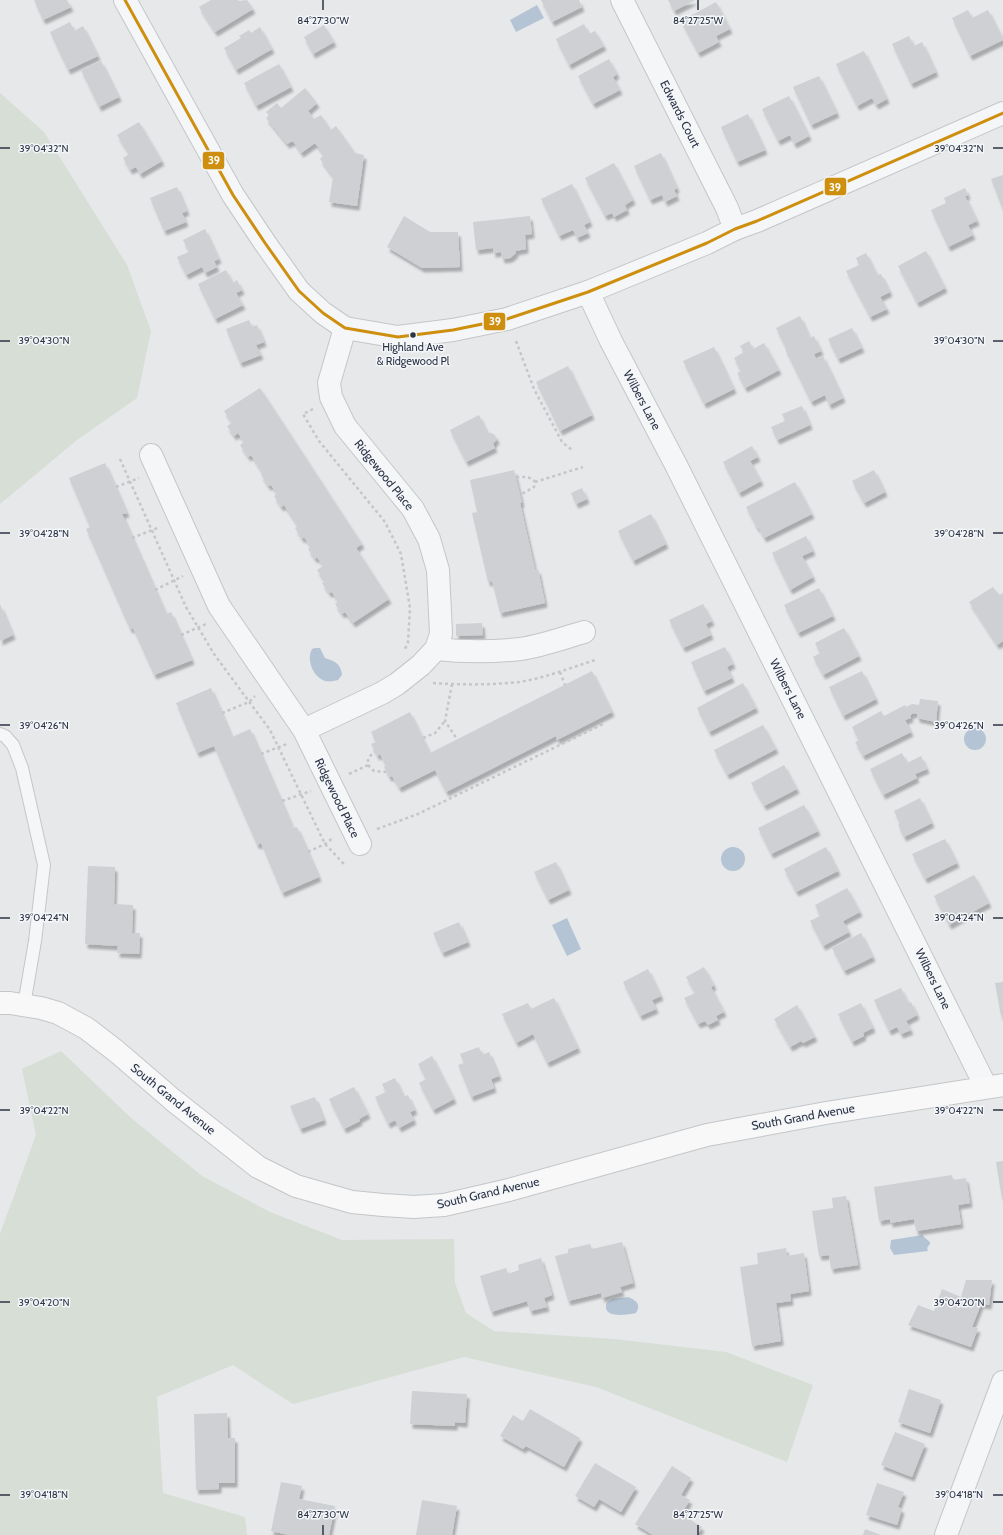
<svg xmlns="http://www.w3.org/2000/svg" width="1003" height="1535" viewBox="0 0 1003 1535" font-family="Cabin,sans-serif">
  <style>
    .green { fill: #d6ded6 }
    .water { fill: #b4c4d5 }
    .building { fill: #ced0d3; filter: url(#shadow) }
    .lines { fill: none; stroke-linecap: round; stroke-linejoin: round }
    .service-casing { stroke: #c4c6c8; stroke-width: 14 }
    .minor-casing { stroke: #c4c6c8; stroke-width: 24 }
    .tertiary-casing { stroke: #c4c6c8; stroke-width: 24 }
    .secondary-casing { stroke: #c4c6c8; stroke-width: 24 }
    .path { stroke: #c5c6ca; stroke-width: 2.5; stroke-dasharray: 3 3; stroke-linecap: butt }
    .service { stroke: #f5f6f7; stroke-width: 12 }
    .minor { stroke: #f5f6f7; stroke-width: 22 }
    .tertiary { stroke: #f5f6f7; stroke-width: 22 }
    .secondary { stroke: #f8f8f8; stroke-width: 22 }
    .bus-1-casing { stroke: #f4f6f9; stroke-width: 6 }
    .bus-1 { stroke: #ce8f0e; stroke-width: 3 }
    .ticks { fill: none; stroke: #2b3445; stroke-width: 1.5 }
    .bus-dot { fill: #2b3445; stroke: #f4f6f9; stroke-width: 1.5 }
    .labels { text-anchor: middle; stroke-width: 3; stroke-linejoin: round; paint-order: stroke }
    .bus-label { font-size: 11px; fill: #2b3445; stroke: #f4f6f9 }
    .street-label { font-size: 12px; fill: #2b3445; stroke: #f4f6f9 }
    .ticks-label { font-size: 10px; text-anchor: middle; fill: #2b3445; stroke: #f4f6f9; stroke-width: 3; stroke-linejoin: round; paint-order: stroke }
    .line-badge { stroke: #f4f6f9; stroke-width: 1.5 }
    .badge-label { font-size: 11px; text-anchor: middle; font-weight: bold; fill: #fff }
  </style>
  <defs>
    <filter id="shadow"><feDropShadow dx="2.5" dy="4.5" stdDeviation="1" flood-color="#0004"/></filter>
  </defs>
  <rect width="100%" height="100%" fill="#e6e8ea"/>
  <path class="green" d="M0 93 44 132 127 265 151 331 137 398 77 440 0 504Z
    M61 1051 130 1117 202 1176 270 1212 342 1240 454 1239 455 1283 466 1313 494 1331 614 1339 726 1352 813 1385 787 1462 596 1387 464 1357 293 1404 233 1365 157 1397 163 1493 245 1517 247 1535H0V1234L36 1135 22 1069Z"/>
  <path class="water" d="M537 5 544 18 516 32 510 20Z
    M315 648H320L325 658C335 661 341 664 342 675L338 680C334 681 329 682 325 681 313 677 306 660 312 649Z
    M964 739a11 11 0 1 1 22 0a11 11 0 1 1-22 0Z
    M721 859a12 12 0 1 1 24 0a12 12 0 1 1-24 0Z
    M567 918 581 949 567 956 552 925Z
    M923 1235 924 1237 930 1242V1244L927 1248 928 1251 894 1255 890 1248 891 1240Z
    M628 1297C637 1301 641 1304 636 1313 627 1315 600 1319 607 1302L613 1299Z"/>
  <path class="building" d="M34 0H67L71 7 43 20Z
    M211 0H238L239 1 247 0 253 9 215 32 199 7Z
    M541 0H579L582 7 552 22Z
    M668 0H695L674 11Z
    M716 2 730 29 716 36 719 42 698 53 681 21Z
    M968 10 972 18 988 10 1003 40 970 56 952 18Z
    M70 22 74 31 83 26 98 56 68 70 50 32Z
    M584 24 589 34 595 31 604 46 569 65 556 39Z
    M324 25 334 42 313 54 304 37Z
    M260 27 272 49 236 70 224 48 241 38 239 36 249 30 251 33Z
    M909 36 914 46 922 42 936 72 911 84 892 44Z
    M864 51 887 99 876 105 872 98 857 106 836 64Z
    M609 59 617 74 613 77 620 90 593 104 578 76Z
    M101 61 119 97 99 107 81 70Z
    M279 64 291 87 256 106 244 83Z
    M819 76 837 113 811 125 793 87Z
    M305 88 317 103 308 111 314 119 321 115 331 130 336 126 355 153 364 155 357 206 329 202 333 177 320 159 324 155 315 143 301 153 293 141 287 144 266 118 269 115 266 112 277 103 281 108Z
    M789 96 809 136 794 144 790 135 778 141 762 109Z
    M748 114 765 150 737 162 721 127Z
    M139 122 162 161 140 174 136 167 130 170 123 158 129 154 117 135Z
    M661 153 677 188 674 190 677 196 665 202 662 195 650 200 634 166Z
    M614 163 633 200 625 205 627 210 614 217 612 213 605 216 585 178Z
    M1003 175V210L991 179Z
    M572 184 590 222 584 225 588 233 577 238 573 230 559 236 541 199Z
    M177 187 187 211 182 213 186 222 164 231 150 198Z
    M965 188 968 195 965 196 977 221 968 225 973 235 948 247 931 210 946 203 944 198Z
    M404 216 430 232H458L460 267 422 268 387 247Z
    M530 216 532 234 525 235 526 249 515 251 516 253 510 258 502 259 501 252 493 253V248L476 250 473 222Z
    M205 229 219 259 214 261 217 267 205 273 202 267 186 275 177 257 189 252 183 240Z
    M926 251 945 288 917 303 898 266Z
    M866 253 877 275 881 274 890 292 880 297 887 309 870 317 846 271 859 265 856 258Z
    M226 270 233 283 237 280 242 290 236 293 243 305 215 319 198 284Z
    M800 316 810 338 814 336 821 351 814 354 816 359 823 356 843 398 829 405 825 395 811 402 785 349 786 348 776 328Z
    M249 320 252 327 257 325 264 342 256 345 261 355 240 363 226 329Z
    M852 328 862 348 838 359 828 339Z
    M749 341 753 349 764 343 779 370 745 388 737 373 741 371 734 358 744 352 740 346Z
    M714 347 734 389 704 404 683 361Z
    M568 366 592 415 560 431 536 382Z
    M260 388 362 544 356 548 389 599 353 623 345 612 342 614 335 604 338 602 332 592 329 593 322 583 325 582 317 570 323 566 317 557 315 559 308 549 311 547 304 537 302 539 295 528 298 526 284 505 281 507 274 496 277 494 271 485 268 486 261 475 263 474 251 455 248 457 240 445 244 442 238 433 234 436 227 426 232 423 224 411Z
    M802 406 810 425 777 440 771 427 785 421 782 414Z
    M479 415 487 432 494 434 497 439 493 444 495 448 466 462 450 430Z
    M752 446 758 457 750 461 761 481 739 493 723 462Z
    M105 463 127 513 122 514 166 614 171 612 192 660 154 675 133 628 130 629 86 529 90 527 69 478Z
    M514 470 522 503H520L535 570 538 569 545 603 500 613 492 581 488 582 472 513 477 512 470 480Z
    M874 470 885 492 864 503 852 481Z
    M795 482 812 514 764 538 758 527 757 528 746 507Z
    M582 488 587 499 576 504 571 493Z
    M651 514 666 544 633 561 618 531Z
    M806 536 813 551 802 556 813 577 790 590 772 553Z
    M993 587 999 595 1003 593V641L997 645 969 602Z
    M819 588 833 616 798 633 784 605Z
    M0 604 13 635 0 641Z
    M703 604 712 621 706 624 711 635 683 648 669 620Z
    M482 623 483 635 456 636V624Z
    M844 628 859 656 823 675 813 657 820 653 815 643Z
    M725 647 733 664 727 667 732 678 704 691 691 662Z
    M592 671 612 712 557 740 556 736 446 792 435 770 399 788 392 776 389 777 384 767 386 766 380 754 377 756 371 744 376 742 371 732 410 712 430 753Z
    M862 671 876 699 843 716 829 687Z
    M743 683 756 708 709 732 697 708Z
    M211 688 232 737 250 729 293 828 297 827 319 877 282 893 261 843 257 845 214 746 197 753 176 703Z
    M920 699 938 701 936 722 917 718V714L914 713 910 715 911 718 905 720 911 732 863 756 855 742 859 740 852 727 881 711 884 716 905 705 906 707 912 704 919 705Z
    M763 725 776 749 727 775 714 750Z
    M902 753 907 763 921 756 927 769 915 774 917 778 883 795 870 769Z
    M784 765 797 789 764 806 751 783Z
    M920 798 932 823 904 837 898 825 900 824 894 811Z
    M804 805 818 831 771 854 758 828Z
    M945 839 957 863 925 879 912 854Z
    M826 847 838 871 796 892 784 869Z
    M556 862 569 890 548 900 534 872Z
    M88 866 115 867 114 904 133 905 132 933H140L139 954 117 953 118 946 85 944Z
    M974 875 989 903 949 925 934 896Z
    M847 888 860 912 843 921 849 932 823 946 810 921 820 916 815 905Z
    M459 922 468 942 442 953 433 933Z
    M861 933 873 957 844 971 832 948Z
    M704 967 714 985 711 987 724 1012 716 1016 718 1020 708 1025 705 1021 698 1024 684 998 695 993 686 977Z
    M648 969 661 996 652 1000 656 1009 640 1016 623 982Z
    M1003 982V1015L1001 1016 995 983Z
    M901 988 908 1003 911 1002 917 1015 906 1021 911 1030 901 1034 897 1027 889 1031 874 1000Z
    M554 998 578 1048 547 1063 533 1034 516 1043 502 1014 528 1003 531 1009Z
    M861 1003 873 1028 863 1033 864 1036 852 1042 838 1014Z
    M797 1005 815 1037 803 1043 801 1041 790 1047 774 1019Z
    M479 1047 482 1055 489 1052 499 1076 491 1079 494 1088 471 1097 458 1065 464 1063 460 1054Z
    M432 1056 454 1099 433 1110 419 1083 426 1079 418 1064Z
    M395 1078 404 1097 408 1095 415 1110 410 1112 414 1120 399 1128 395 1120 388 1124 375 1097 386 1092 382 1084Z
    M354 1087 368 1114 359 1119 360 1121 344 1129 329 1099Z
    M315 1097 324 1120 300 1129 290 1106Z
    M1003 1161V1199H1002L996 1162Z
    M952 1175 953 1180 966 1178 970 1203 958 1205 961 1224 916 1231 914 1219 890 1223V1219L879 1221 874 1187Z
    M846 1196 858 1265 831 1269 829 1255 819 1256 812 1211 833 1208 832 1198Z
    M622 1242 633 1283 620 1287 622 1292 602 1298 601 1293 568 1301 555 1256 568 1253V1249L590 1244 592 1249Z
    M786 1248 787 1256 804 1253 809 1291 790 1294 791 1301 776 1303 781 1341 752 1346 740 1267 758 1264 757 1253Z
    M541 1258 552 1295 544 1298 547 1307 530 1311 527 1301 491 1312 480 1276 506 1268 508 1274 519 1270 518 1265Z
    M966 1280H992L989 1305 981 1304 972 1327 978 1328 971 1347 908 1325 918 1305 934 1311 942 1289 961 1297Z
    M909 1389 941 1400 930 1433 898 1422Z
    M412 1391 467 1394 465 1423 455 1422V1426L410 1424Z
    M530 1409 580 1438 564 1467 526 1446 523 1449 500 1436 513 1415 523 1421Z
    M227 1413 228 1438H235V1483H219V1489L196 1490 194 1414Z
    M895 1432 925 1444 912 1477 881 1465Z
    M595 1463 636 1487 621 1512 599 1499 594 1507 575 1496Z
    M672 1466 691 1478 681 1495 690 1500 681 1514 702 1527 697 1535H653L635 1524Z
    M281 1482 302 1486 299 1499 335 1506 329 1535H289L271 1531Z
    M877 1483 904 1492 898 1507 902 1509 897 1525 866 1515Z
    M422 1500 457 1506 452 1535H416Z
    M865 1529 881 1535H863Z"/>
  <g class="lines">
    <g class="service-casing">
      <path id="service" d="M0 734 5 736 13 745 22 768 44 865 35 941 24 1005"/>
    </g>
    <g class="minor-casing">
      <path id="minor" d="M622 0 727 208 735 229
        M588 292 611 341 676 465 986 1087
        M151 455 219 606 304 730 360 844
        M436 649C464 652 492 652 520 649 542 646 563 638 584 632
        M304 730 382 693 397 684 421 665 436 649 441 634 438 570 429 539 413 509 345 426 331 397 329 383 345 328
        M946 1535 1003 1382"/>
    </g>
    <g class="tertiary-casing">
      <path id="tertiary" d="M125 0 233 195 265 243 299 291 323 313 345 328 398 337 453 330 507 319 588 292 707 243 735 229 757 221 1003 113"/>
    </g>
    <g class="secondary-casing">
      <path id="secondary" d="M0 1003H10L41 1008 58 1013 86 1028 116 1051 173 1100 258 1167 296 1186 352 1202 383 1205 414 1207 444 1205 509 1190 707 1135 826 1113 1003 1085"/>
    </g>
    <path class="path" d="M516 341 534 389 562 442 572 450
      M313 409 303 414 319 441 385 522 401 554 410 608 408 642 405 649
      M120 459 186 607 214 654 270 730 325 844 344 864
      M516 477C524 477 531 476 535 482L534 487 520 495
      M535 482 583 467
      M116 487 139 478
      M132 538 160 527
      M155 590 183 576
      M181 635 206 624
      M560 672 565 685
      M433 683C462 685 490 685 519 682 545 678 570 668 595 660
      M452 684 445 721 457 739
      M222 713 249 702 255 696
      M423 738 435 733 445 721
      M261 754 287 744
      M368 765 374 771 386 772
      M349 774 368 765C367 759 370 755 375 752
      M282 801 311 791
      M377 829 418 814 605 723
      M308 852 325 844 333 838"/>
    <use href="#service" class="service"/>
    <use href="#minor" class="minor"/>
    <use href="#tertiary" class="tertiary"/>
    <use href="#secondary" class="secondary"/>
    <g class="bus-1-casing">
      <path id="bus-1" d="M125 0 233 195 265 243 299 291 323 313 345 328 398 337 453 330 507 319 588 292 707 243 735 229 757 221 1003 113"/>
    </g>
    <use href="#bus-1" class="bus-1"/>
  </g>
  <path class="ticks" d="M323 0V10M698 0V10M0 148H10M993 148H1003M0 341H10M993 341H1003M0 533H10M993 533H1003M0 725H10M993 725H1003M0 918H10M993 918H1003M0 1110H10M993 1110H1003M0 1302H10M993 1302H1003M0 1495H10M993 1495H1003M323 1525V1535M698 1525V1535"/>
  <circle class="bus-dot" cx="413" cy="335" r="3.5"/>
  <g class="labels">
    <g class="bus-label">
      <text x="413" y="351">Highland Ave<tspan x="413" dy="14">&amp; Ridgewood Pl</tspan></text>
    </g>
    <g class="street-label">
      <text transform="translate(680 114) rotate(63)" y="4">Edwards Court</text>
      <text transform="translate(642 400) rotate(62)" y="4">Wilbers Lane</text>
      <text transform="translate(384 475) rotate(51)" y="4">Ridgewood Place</text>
      <text transform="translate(788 689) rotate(63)" y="4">Wilbers Lane</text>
      <text transform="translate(337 798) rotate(64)" y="4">Ridgewood Place</text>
      <text transform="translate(933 979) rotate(64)" y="4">Wilbers Lane</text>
      <text transform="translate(173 1099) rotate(39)" y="4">South Grand Avenue</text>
      <text transform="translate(803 1117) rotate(-10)" y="4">South Grand Avenue</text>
      <text transform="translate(488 1193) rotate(-13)" y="4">South Grand Avenue</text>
    </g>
  </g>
  <g class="ticks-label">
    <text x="323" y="24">84°27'30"W</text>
    <text x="698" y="24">84°27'25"W</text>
    <text x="44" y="152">39°04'32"N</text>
    <text x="959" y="152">39°04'32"N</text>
    <text x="44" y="344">39°04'30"N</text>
    <text x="959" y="344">39°04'30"N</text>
    <text x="44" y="537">39°04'28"N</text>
    <text x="959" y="537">39°04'28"N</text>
    <text x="44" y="729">39°04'26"N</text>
    <text x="959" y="729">39°04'26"N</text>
    <text x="44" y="921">39°04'24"N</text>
    <text x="959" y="921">39°04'24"N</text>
    <text x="44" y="1114">39°04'22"N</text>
    <text x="959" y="1114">39°04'22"N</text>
    <text x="44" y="1306">39°04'20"N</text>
    <text x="959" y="1306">39°04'20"N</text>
    <text x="44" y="1498">39°04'18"N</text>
    <text x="959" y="1498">39°04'18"N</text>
    <text x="323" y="1518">84°27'30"W</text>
    <text x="698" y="1518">84°27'25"W</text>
  </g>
  <g class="line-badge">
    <rect x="202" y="151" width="23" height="19" rx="4" fill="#ce8f0e"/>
    <rect x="824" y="177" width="23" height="19" rx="4" fill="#ce8f0e"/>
    <rect x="483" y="312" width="23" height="19" rx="4" fill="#ce8f0e"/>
  </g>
  <g class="badge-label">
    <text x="214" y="164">39</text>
    <text x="835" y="191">39</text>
    <text x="495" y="325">39</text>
  </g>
</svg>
